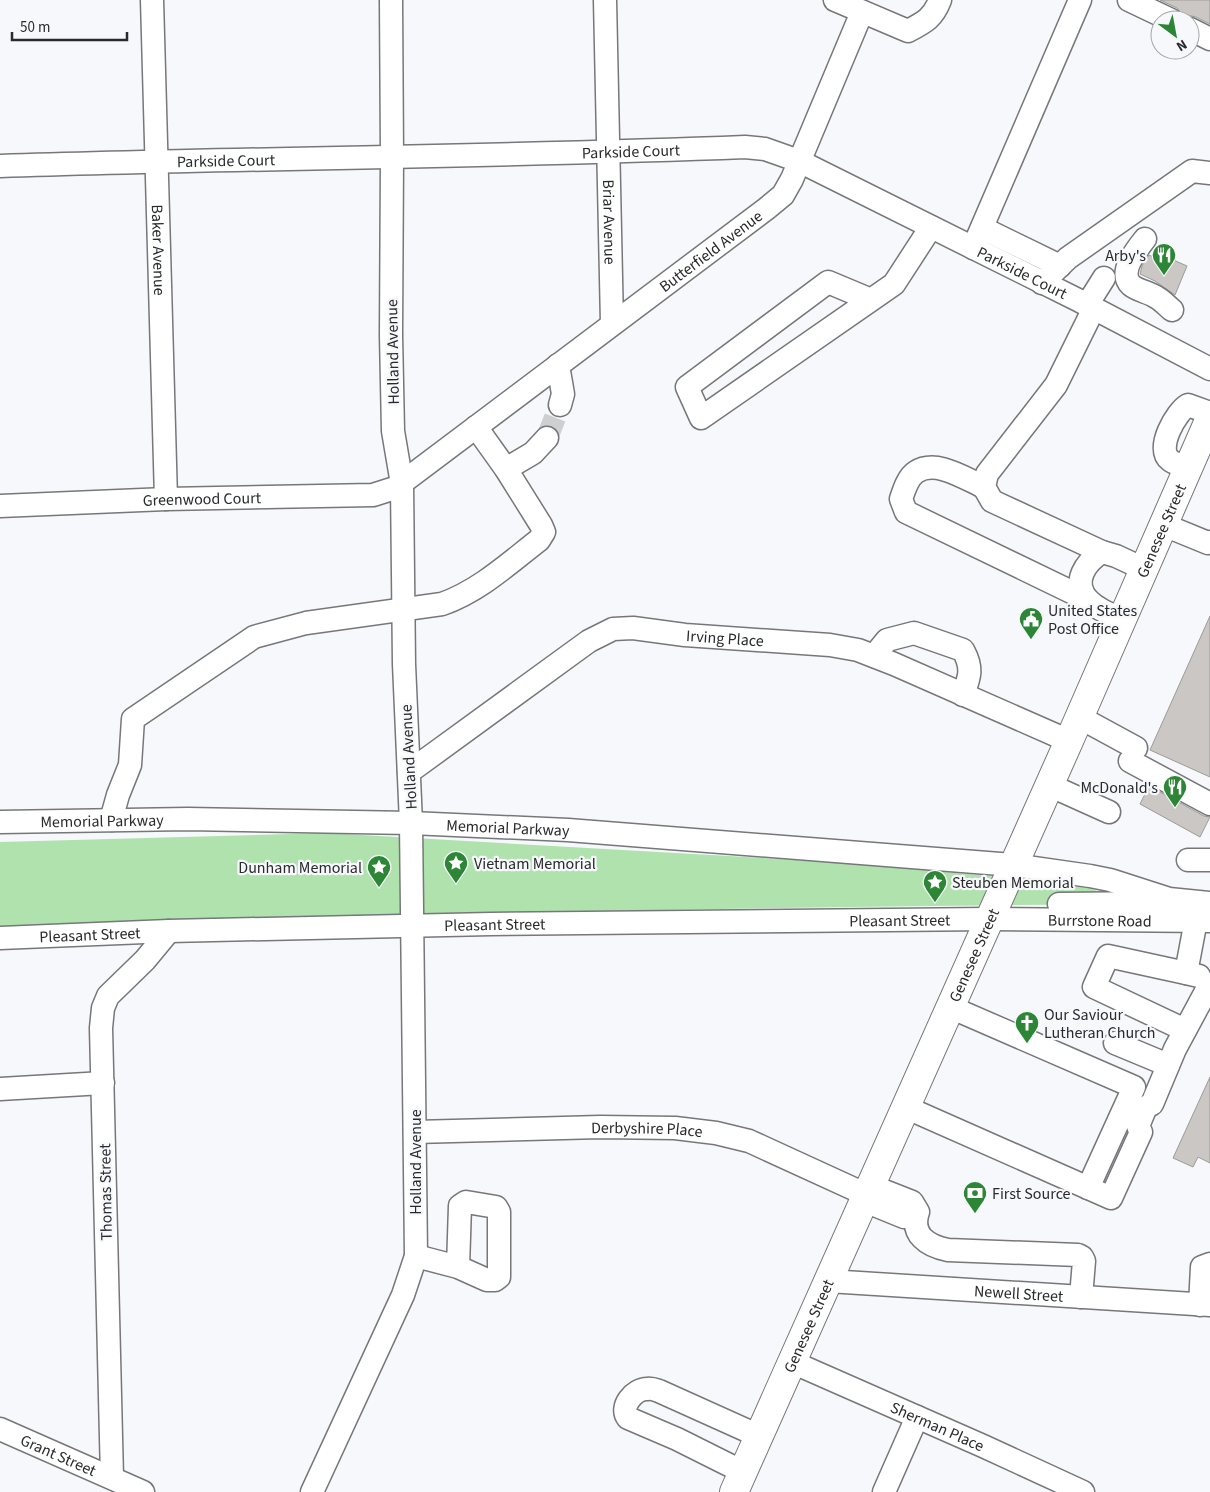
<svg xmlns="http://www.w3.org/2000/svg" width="1210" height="1492" viewBox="0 0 1210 1492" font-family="'Source Sans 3',sans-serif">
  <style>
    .green { fill: #b0e2ad }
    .building { fill: #cac7c4; stroke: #9d9b98 }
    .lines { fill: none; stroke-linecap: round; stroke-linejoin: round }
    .minor-tunnel { stroke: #cdcfd1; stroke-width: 22; stroke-dasharray: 22 11; stroke-linecap: butt }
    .minor-casing { stroke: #76777a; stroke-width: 25 }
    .major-casing { stroke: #76777a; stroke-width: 30 }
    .minor { stroke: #fff; stroke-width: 22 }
    .major { stroke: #fff; stroke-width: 28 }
    .labels { text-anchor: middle; stroke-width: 4.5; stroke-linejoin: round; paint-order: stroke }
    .street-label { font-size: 16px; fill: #292a2b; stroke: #f6f8fb }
    .poi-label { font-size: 16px; fill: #292a2b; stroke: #f6f8fb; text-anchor: start }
  </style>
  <rect width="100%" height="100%" fill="#f6f8fb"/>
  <path class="green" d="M327 833 849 863 1076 884 1136 904C758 907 379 914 0 927V842Z"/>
  <path class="building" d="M1160 0H1210V24L1196 17 1182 14 1177 8Z
    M1149 255 1156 258 1157 255 1168 260 1169 258 1187 266 1175 295 1155 281 1140 274 1142 266Z
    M1210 616V777L1150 750Z
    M1149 786 1204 816 1210 817 1200 837 1140 804Z
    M1210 1077V1163L1198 1157 1193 1167 1173 1158Z"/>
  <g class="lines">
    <path class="minor-tunnel" d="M547 438 560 405"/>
    <g class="minor-casing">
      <g id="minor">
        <path id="s1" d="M152 0 166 499"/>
        <path id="s2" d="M605 0 612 324"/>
        <path d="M835 0 908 31C925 22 933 18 940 0"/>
        <path d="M1129 0 1171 20"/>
        <path d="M1190 29 1210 39"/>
        <path id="s3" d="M0 166C248 158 497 157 745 147L765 149 799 161 1078 300 1210 369"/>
        <path d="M982 228 1060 266"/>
        <path d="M1145 239C1137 249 1118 272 1131 285 1138 291 1149 292 1156 297 1162 300 1167 306 1172 310"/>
        <path d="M973 248 1080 0"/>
        <path d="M1042 283 1068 258 1192 171 1210 173"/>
        <path d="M871 300 828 282 687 387 701 418 871 300 894 284 931 227"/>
        <path d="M1087 305 1104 278"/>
        <path d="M1094 308 1056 385 987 474 984 487 992 501 1102 552"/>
        <path d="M558 365 563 394 560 405"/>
        <path d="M1188 468C1183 465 1174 464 1170 460 1155 449 1176 412 1188 405L1210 413"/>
        <path d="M506 469 533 453 547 438"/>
        <path d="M984 487C964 478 936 459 916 472 908 477 904 490 901 499L906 512 1088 600"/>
        <path id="s4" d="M0 506 166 499 373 495 395 488 766 209 783 195 792 179 862 12"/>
        <path d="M1164 525 1208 543 1210 542"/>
        <path d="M1122 619C1111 615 1097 609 1088 600 1071 582 1086 562 1102 552L1116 556 1144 569"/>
        <path d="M874 656 887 640 914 633 963 650C973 668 970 676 963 695"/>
        <path d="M1079 717 1136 748"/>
        <path d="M1130 761 1210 804"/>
        <path id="s5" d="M409 772 589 641 613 629 633 628 685 635 830 645 858 650 894 664 1069 741"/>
        <path d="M1049 785 1109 812"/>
        <path d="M111 820 118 795 130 765 133 719 254 637 306 623 442 604C479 591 508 564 539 540L544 532 541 525 506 469 476 427"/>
        <path id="s6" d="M0 822 188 819 411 823 568 830 1013 865 1090 876 1110 880 1169 899 1210 903"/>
        <path d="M1188 860H1210"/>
        <path d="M1059 904 1162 903"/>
        <path d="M1196 920 1186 973 1199 976"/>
        <path id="s7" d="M0 938 169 931 491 924 989 919 1210 921"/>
        <path d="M950 1007 1134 1087 1088 1188"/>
        <path d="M1185 1030 1094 987 1108 956 1186 973"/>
        <path d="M1115 1043 1168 1065"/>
        <path d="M0 1089 103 1083"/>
        <path d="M905 1107 1111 1198 1141 1132 1138 1126 1146 1107 1152 1104 1175 1049 1210 984"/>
        <path id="s8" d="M415 1132 600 1127 675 1128 716 1133 749 1141 867 1195"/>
        <path d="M918 1212 904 1217 877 1206 867 1195 884 1191 912 1202 918 1212C910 1235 928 1246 948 1250L1078 1255 1082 1257 1084 1261 1081 1297"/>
        <path d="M416 1256 458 1267 487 1280H495L499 1277V1212L496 1207 466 1202 460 1206 458 1267"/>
        <path id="s9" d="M828 1281 1210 1305"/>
        <path d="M1200 1305 1202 1267 1210 1264"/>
        <path id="s10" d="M792 1362 983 1446 1083 1492"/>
        <path id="s11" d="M0 1429 143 1492"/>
        <path d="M743 1472 677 1439 628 1418C619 1407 634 1389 647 1389 651 1388 656 1390 659 1391L759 1436"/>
        <path d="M112 1478 101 1028 103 1008 108 996 145 960 169 931"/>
        <path d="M312 1492 403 1295 416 1256 411 823 404 664 402 484 393 431 391 335 392 157 391 0"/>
        <path d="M884 1492 917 1417"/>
      </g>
    </g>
    <g class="major-casing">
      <g id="major">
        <path id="s12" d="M734 1492 1069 741 1210 418"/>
      </g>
    </g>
    <use href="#minor" class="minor"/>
    <use href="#major" class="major"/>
  </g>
  <defs>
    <g id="restaurant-pin" transform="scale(1.25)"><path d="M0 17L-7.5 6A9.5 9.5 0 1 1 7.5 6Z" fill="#2c8636" stroke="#f6f8fb"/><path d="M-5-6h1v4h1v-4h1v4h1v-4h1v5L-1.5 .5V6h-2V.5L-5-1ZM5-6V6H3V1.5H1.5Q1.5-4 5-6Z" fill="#fff"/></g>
    <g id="civic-pin" transform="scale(1.25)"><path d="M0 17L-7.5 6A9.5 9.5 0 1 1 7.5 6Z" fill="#2c8636" stroke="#f6f8fb"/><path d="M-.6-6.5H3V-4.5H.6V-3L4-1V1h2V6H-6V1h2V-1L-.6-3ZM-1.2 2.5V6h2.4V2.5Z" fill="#fff"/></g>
    <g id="sight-pin" transform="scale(1.25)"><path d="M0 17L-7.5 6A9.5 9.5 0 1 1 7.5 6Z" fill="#2c8636" stroke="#f6f8fb"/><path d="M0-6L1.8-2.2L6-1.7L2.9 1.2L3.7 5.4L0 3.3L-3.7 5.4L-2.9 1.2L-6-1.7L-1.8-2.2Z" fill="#fff"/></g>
    <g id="church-pin" transform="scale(1.25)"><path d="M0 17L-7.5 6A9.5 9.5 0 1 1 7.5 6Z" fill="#2c8636" stroke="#f6f8fb"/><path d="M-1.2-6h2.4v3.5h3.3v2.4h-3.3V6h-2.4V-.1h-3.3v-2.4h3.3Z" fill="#fff"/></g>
    <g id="bank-pin" transform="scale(1.25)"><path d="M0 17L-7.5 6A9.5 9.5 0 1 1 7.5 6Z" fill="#2c8636" stroke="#f6f8fb"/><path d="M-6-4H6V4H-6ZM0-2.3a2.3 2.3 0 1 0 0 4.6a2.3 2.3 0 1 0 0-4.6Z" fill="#fff"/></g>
  </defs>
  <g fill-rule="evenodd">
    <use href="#restaurant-pin" x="1164" y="255"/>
    <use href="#civic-pin" x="1031" y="619"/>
    <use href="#restaurant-pin" x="1175" y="787"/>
    <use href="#sight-pin" x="456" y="863"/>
    <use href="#sight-pin" x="379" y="867"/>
    <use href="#sight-pin" x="935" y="882"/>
    <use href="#church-pin" x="1027" y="1023"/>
    <use href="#bank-pin" x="975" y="1193"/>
  </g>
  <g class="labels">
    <g class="street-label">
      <text dy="6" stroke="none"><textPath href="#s3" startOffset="631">Parkside Court</textPath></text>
      <text dy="6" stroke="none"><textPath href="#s3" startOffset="226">Parkside Court</textPath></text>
      <text dy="6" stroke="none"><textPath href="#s2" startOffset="222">Briar Avenue</textPath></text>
      <text dy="6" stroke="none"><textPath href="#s1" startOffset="250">Baker Avenue</textPath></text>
      <text dy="6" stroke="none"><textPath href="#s4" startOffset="791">Butterfield Avenue</textPath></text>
      <text dy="6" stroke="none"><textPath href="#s3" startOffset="1051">Parkside Court</textPath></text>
      <text transform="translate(392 352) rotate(-91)" y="6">Holland Avenue</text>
      <text dy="6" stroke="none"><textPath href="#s4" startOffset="202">Greenwood Court</textPath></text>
      <text dy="6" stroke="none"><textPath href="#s12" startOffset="1052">Genesee Street</textPath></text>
      <text dy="6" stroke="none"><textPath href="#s5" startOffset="362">Irving Place</textPath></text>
      <text transform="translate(408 757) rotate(-93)" y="6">Holland Avenue</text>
      <text dy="6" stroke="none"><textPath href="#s6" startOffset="102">Memorial Parkway</textPath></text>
      <text dy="6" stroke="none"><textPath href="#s6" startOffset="508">Memorial Parkway</textPath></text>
      <text dy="6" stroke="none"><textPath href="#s7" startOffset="1100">Burrstone Road</textPath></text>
      <text dy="6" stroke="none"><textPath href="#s7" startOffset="900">Pleasant Street</textPath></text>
      <text dy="6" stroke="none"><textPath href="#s7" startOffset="495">Pleasant Street</textPath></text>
      <text dy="6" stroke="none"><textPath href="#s7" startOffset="90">Pleasant Street</textPath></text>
      <text dy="6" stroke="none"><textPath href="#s12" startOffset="588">Genesee Street</textPath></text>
      <text dy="6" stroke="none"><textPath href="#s8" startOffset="232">Derbyshire Place</textPath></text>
      <text transform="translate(415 1162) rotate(-90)" y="6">Holland Avenue</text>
      <text transform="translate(105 1192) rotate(-91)" y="6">Thomas Street</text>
      <text dy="6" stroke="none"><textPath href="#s9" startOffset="191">Newell Street</textPath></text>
      <text dy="6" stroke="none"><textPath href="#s12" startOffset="182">Genesee Street</textPath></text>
      <text dy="6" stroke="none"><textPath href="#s10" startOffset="159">Sherman Place</textPath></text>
      <text dy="6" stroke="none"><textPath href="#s11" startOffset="64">Grant Street</textPath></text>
    </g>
    <g class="poi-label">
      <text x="1146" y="261" text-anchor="end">Arby's</text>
      <text x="1048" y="616">United States<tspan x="1048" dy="18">Post Office</tspan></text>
      <text x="1158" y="793" text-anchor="end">McDonald's</text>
      <text x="474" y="869">Vietnam Memorial</text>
      <text x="362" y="873" text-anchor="end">Dunham Memorial</text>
      <text x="952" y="888">Steuben Memorial</text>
      <text x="1044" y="1020">Our Saviour<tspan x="1044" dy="18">Lutheran Church</tspan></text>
      <text x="992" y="1199">First Source</text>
    </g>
  </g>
  <g transform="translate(1175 35) rotate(148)"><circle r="24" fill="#f6f8fb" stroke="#a4a6a8"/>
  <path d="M0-4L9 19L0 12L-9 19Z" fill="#2c8636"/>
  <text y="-8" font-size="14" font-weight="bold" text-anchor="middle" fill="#292a2b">N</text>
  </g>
  <path d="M12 32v8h115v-8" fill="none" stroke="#292a2b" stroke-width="2.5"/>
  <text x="20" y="32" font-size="15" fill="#292a2b" stroke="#f6f8fb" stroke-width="4" paint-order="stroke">50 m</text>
</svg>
